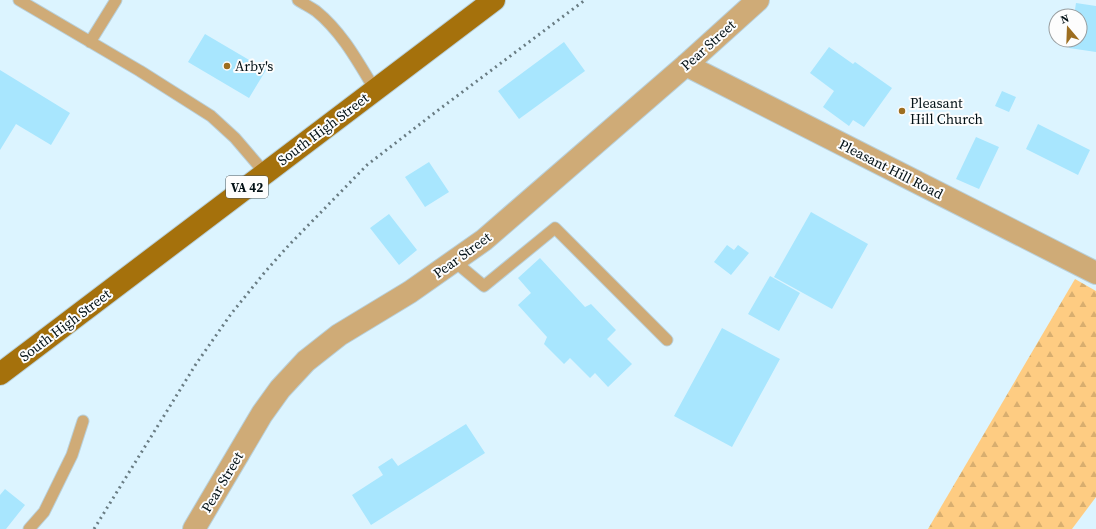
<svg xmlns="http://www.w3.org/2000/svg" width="1096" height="529" viewBox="0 0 1096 529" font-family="'Source Serif 4',serif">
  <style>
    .forest { fill: url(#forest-firs) }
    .building { fill: #a8e6fe }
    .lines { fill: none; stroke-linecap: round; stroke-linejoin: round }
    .service-casing { stroke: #b9d0da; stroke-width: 13 }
    .tertiary-casing { stroke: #b9d0da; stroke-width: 24 }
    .primary-casing { stroke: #b9d0da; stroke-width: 24 }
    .service { stroke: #cfab77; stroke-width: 11 }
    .tertiary { stroke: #cfab77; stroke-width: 22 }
    .primary { stroke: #a5710c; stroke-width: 22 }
    .rail { stroke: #697c83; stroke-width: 3; stroke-dasharray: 2 4; stroke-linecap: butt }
    .poi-dot { fill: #9d6e20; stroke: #fdfdfd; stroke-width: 1.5 }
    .labels { text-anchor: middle; stroke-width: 4; stroke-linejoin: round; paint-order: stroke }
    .shield { fill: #fdfdfd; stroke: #4d575b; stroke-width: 1 }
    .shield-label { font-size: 13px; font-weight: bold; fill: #021015 }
    .street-label { font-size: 14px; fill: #021015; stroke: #fdfdfd }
    .poi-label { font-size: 14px; fill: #021015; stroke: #fdfdfd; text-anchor: start }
  </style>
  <defs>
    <pattern id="forest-firs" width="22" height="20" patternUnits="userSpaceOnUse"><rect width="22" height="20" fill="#fecc82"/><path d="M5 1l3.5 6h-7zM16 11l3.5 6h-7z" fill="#d8ae6f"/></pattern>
  </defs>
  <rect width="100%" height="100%" fill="#dcf4ff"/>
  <path class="forest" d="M1075 279 1096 291V497L1072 529H928Z"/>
  <path class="building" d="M1076 3 1096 6V52L1069 48 1070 40H1080V16H1074Z
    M205 34 266 70 249 98 188 62Z
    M564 42 585 71 519 119 498 91Z
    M829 47 853 64 855 62 892 88 864 127 853 120 849 126 823 107 834 91 810 73Z
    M0 70 70 113 51 145 16 124 0 150Z
    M1002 91 1016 97 1009 112 995 106Z
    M1038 124 1090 150 1078 175 1026 149Z
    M976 137 999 147 979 189 956 179Z
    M429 162 449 192 425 207 405 177Z
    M811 212 868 244 832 309 774 277Z
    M389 214 417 250 399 265 370 228Z
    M727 245 734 250 738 245 749 253 731 275 714 262Z
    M540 258 585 307 591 304 616 330 607 339 632 364 608 387 595 373 590 378 570 358 564 364 544 344 547 337 518 305 531 293 518 278Z
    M770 276 800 293 779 331 748 314Z
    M722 328 780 359 732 447 674 416Z
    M466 424 485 453 371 525 352 495 383 475 378 467 392 458 398 466Z
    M5 489 25 505 6 529H0V495Z"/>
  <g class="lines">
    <g class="service-casing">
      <path id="service" d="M19 0 140 71 211 116 235 138 265 173
        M298 0C304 4 310 7 316 11 342 32 358 62 375 90
        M90 42 116 0
        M454 261 484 286 555 228 667 340
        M29 529 44 512 72 455 83 421"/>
    </g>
    <g class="tertiary-casing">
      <path id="tertiary" d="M686 65 1096 273
        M194 529 262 414 280 389 306 361 339 335 410 292 484 240 686 65 758 0"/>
    </g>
    <g class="primary-casing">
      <path id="primary" d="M0 374 494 0"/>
    </g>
    <use href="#service" class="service"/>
    <use href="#tertiary" class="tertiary"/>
    <use href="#primary" class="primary"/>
    <path class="rail" d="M94 529 196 364 231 314 265 272 289 245 367 165 437 111 585 0"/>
  </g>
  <g class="poi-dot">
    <circle cx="227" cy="66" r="4"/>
    <circle cx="902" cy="111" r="4"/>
  </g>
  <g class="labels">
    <rect class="shield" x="226" y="176" width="42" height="22" rx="3"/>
    <g class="shield-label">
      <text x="247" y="192">VA 42</text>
    </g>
    <g class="street-label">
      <text transform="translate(708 45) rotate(-42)" y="5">Pear Street</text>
      <text transform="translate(323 129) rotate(-37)" y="5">South High Street</text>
      <text transform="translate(891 169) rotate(27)" y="5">Pleasant Hill Road</text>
      <text transform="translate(462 255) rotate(-36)" y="5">Pear Street</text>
      <text transform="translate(65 325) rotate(-37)" y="5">South High Street</text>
      <text transform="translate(222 482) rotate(-59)" y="5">Pear Street</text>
    </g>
    <g class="poi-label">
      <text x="235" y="71">Arby's</text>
      <text x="910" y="108">Pleasant<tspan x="910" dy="16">Hill Church</tspan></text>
    </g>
  </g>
  <g transform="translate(1068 28) rotate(341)"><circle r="19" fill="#fdfdfd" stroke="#999ea0"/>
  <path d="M0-3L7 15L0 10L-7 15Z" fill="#9d6e20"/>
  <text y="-6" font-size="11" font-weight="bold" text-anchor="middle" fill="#021015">N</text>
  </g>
</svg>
